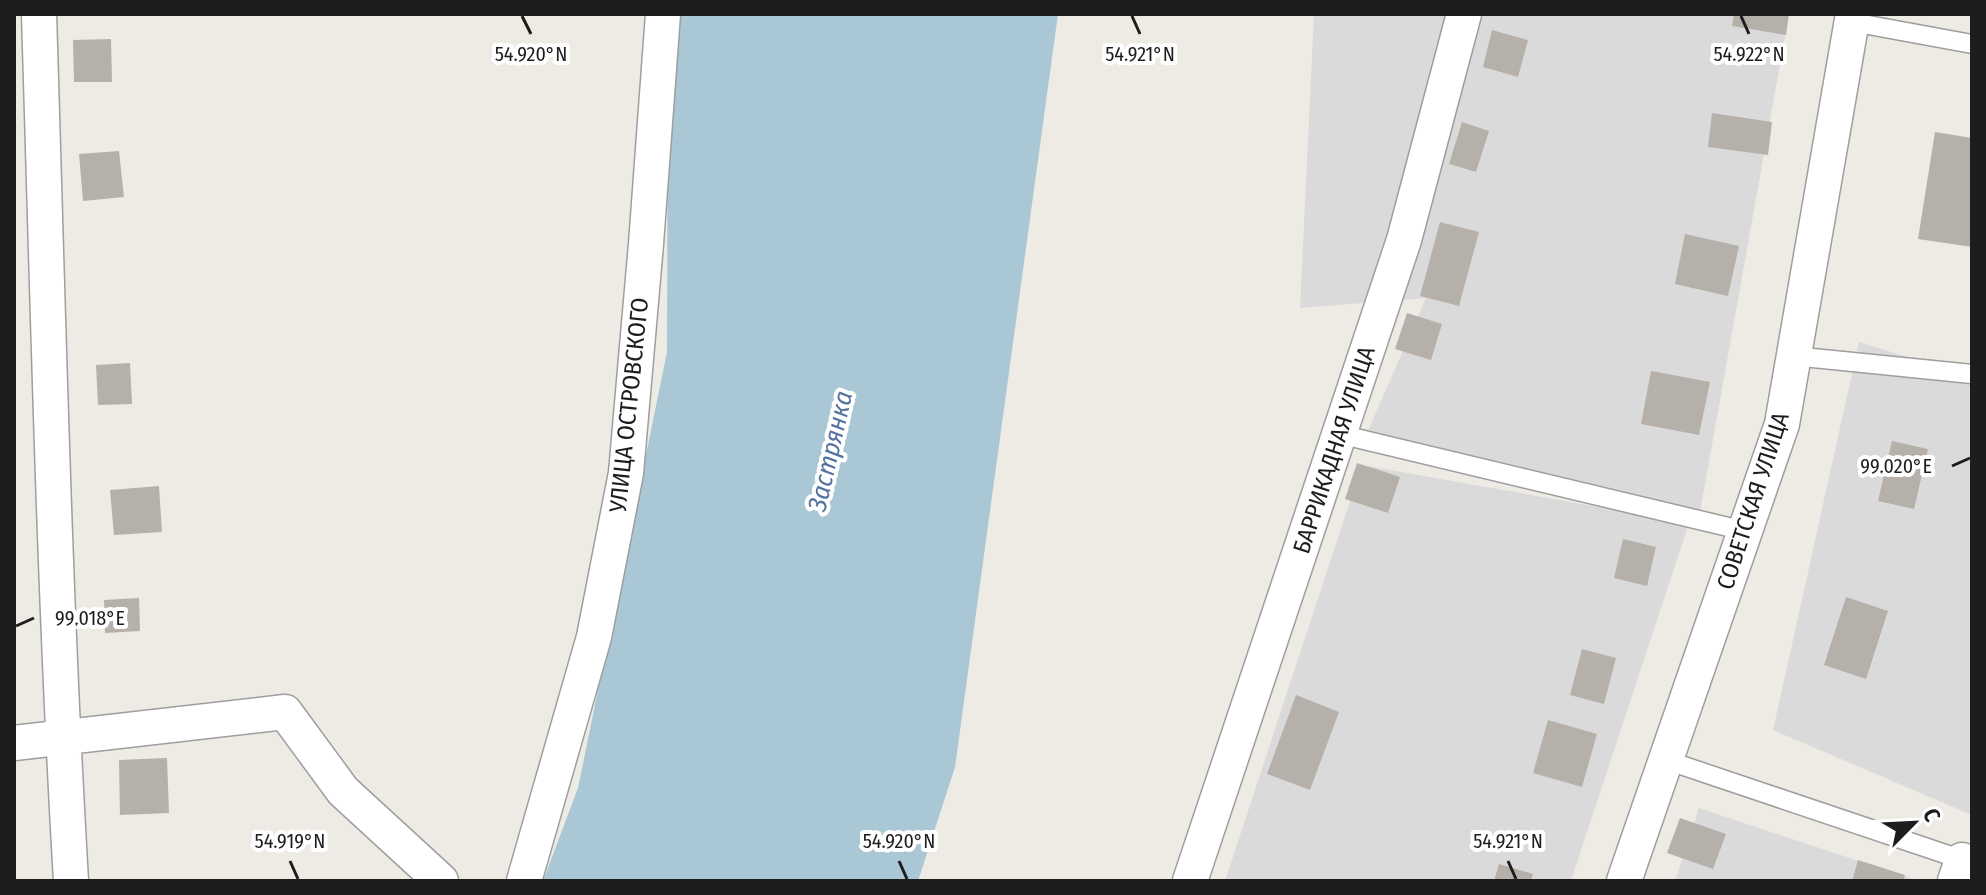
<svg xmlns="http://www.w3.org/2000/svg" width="1986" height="895" viewBox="0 0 1986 895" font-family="'Fira Sans Condensed',sans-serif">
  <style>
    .residential { fill: #dbdada }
    .water { fill: #a9c7d5 }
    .building { fill: #b6b0aa }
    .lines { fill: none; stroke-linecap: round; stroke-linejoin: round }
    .lane-casing { stroke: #9e9e9e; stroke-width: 21 }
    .street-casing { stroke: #9e9e9e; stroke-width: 37 }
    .lane { stroke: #fff; stroke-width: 18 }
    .street { stroke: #fff; stroke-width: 34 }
    .ticks { fill: none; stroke: #1d1d1d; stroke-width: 3 }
    .labels { text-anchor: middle; stroke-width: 8; stroke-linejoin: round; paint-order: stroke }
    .street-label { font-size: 24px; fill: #1d1d1d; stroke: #fff }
    .water-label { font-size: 26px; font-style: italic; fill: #5573a1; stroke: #fff }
    .ticks-label { font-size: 20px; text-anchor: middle; fill: #1d1d1d; stroke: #fff; stroke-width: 8; stroke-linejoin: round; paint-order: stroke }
  </style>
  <rect width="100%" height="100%" fill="#edebe4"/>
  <path class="residential" d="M1314 14H1789L1700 512 1367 433 1426 298 1300 308Z
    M1859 342 1972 377V815L1773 730Z
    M1362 465 1689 523 1571 881H1225Z
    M1699 808 1919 881H1675Z"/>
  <path class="water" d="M668 14H1058L955 767 918 881H543L578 788 667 352Z"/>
  <path class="building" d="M1734 14H1789L1786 35 1732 26Z
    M1492 30 1528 40 1518 77 1483 67Z
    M111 39 112 82H74L73 40Z
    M1712 113 1772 122 1768 155 1708 147Z
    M1462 122 1489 131 1476 172 1449 164Z
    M1935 132 1972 138V247L1918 239Z
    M119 151 124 197 83 201 79 154Z
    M1440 222 1479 232 1459 306 1420 296Z
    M1685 234 1739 246 1728 296 1675 284Z
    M1407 313 1442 324 1431 360 1395 349Z
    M130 363 132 404 98 405 96 365Z
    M1651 371 1710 382 1699 435 1641 424Z
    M1892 441 1928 449 1914 509 1878 501Z
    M1357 463 1400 477 1388 513 1345 499Z
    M159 486 162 532 114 535 110 490Z
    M1623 539 1656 547 1647 586 1614 578Z
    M1846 597 1888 611 1866 679 1824 665Z
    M139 598 140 631 105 633 104 600Z
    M1582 649 1616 658 1604 704 1570 695Z
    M1296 695 1339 712 1310 790 1267 774Z
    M1548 720 1597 734 1582 787 1533 773Z
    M167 758 169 813 120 815 119 760Z
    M1680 818 1726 834 1713 869 1667 853Z
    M1858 860 1905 875 1903 881H1852Z
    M1499 864 1533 874 1531 881H1494Z"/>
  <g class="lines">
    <g class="lane-casing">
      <path id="lane" d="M1852 22 1972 44
        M1793 356 1972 374
        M1339 434 1745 531
        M1666 760 1969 862"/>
    </g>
    <g class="street-casing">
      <path id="street" d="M39 14C48 303 54 592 71 881
        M14 743 285 712 343 791 441 881
        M524 881 594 637 626 473 646 244 663 14
        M1190 881 1404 240 1464 14
        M1624 881 1782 424 1853 14
        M1955 881 1962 860"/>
    </g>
    <use href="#lane" class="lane"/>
    <use href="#street" class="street"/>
  </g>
  <path class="ticks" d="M522 16 531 34M1132 16 1140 34M1741 16 1749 34M1952 466 1970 458M16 626 34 618M290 861 298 879M899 861 907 879M1508 861 1516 879"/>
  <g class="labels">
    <g class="street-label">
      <text transform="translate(629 405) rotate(-84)" y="8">УЛИЦА ОСТРОВСКОГО</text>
      <text transform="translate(1334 450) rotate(-72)" y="8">БАРРИКАДНАЯ УЛИЦА</text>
      <text transform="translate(1753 501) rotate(-72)" y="8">СОВЕТСКАЯ УЛИЦА</text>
    </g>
    <g class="water-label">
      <text transform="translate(830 451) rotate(-77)" y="9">Застрянка</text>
    </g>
  </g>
  <g class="ticks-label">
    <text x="531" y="61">54.920°N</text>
    <text x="1140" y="61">54.921°N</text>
    <text x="1749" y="61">54.922°N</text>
    <text x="1896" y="473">99.020°E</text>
    <text x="90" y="625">99.018°E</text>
    <text x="290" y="848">54.919°N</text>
    <text x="899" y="848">54.920°N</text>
    <text x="1508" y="848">54.921°N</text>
  </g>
  <rect width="1986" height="895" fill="none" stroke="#1d1d1d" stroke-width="32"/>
  <g transform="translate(1914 823) rotate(66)" stroke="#ffffff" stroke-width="6" paint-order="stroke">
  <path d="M0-6L14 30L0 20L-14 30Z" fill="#1d1d1d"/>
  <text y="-12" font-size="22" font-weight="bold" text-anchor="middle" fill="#1d1d1d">С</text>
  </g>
</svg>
